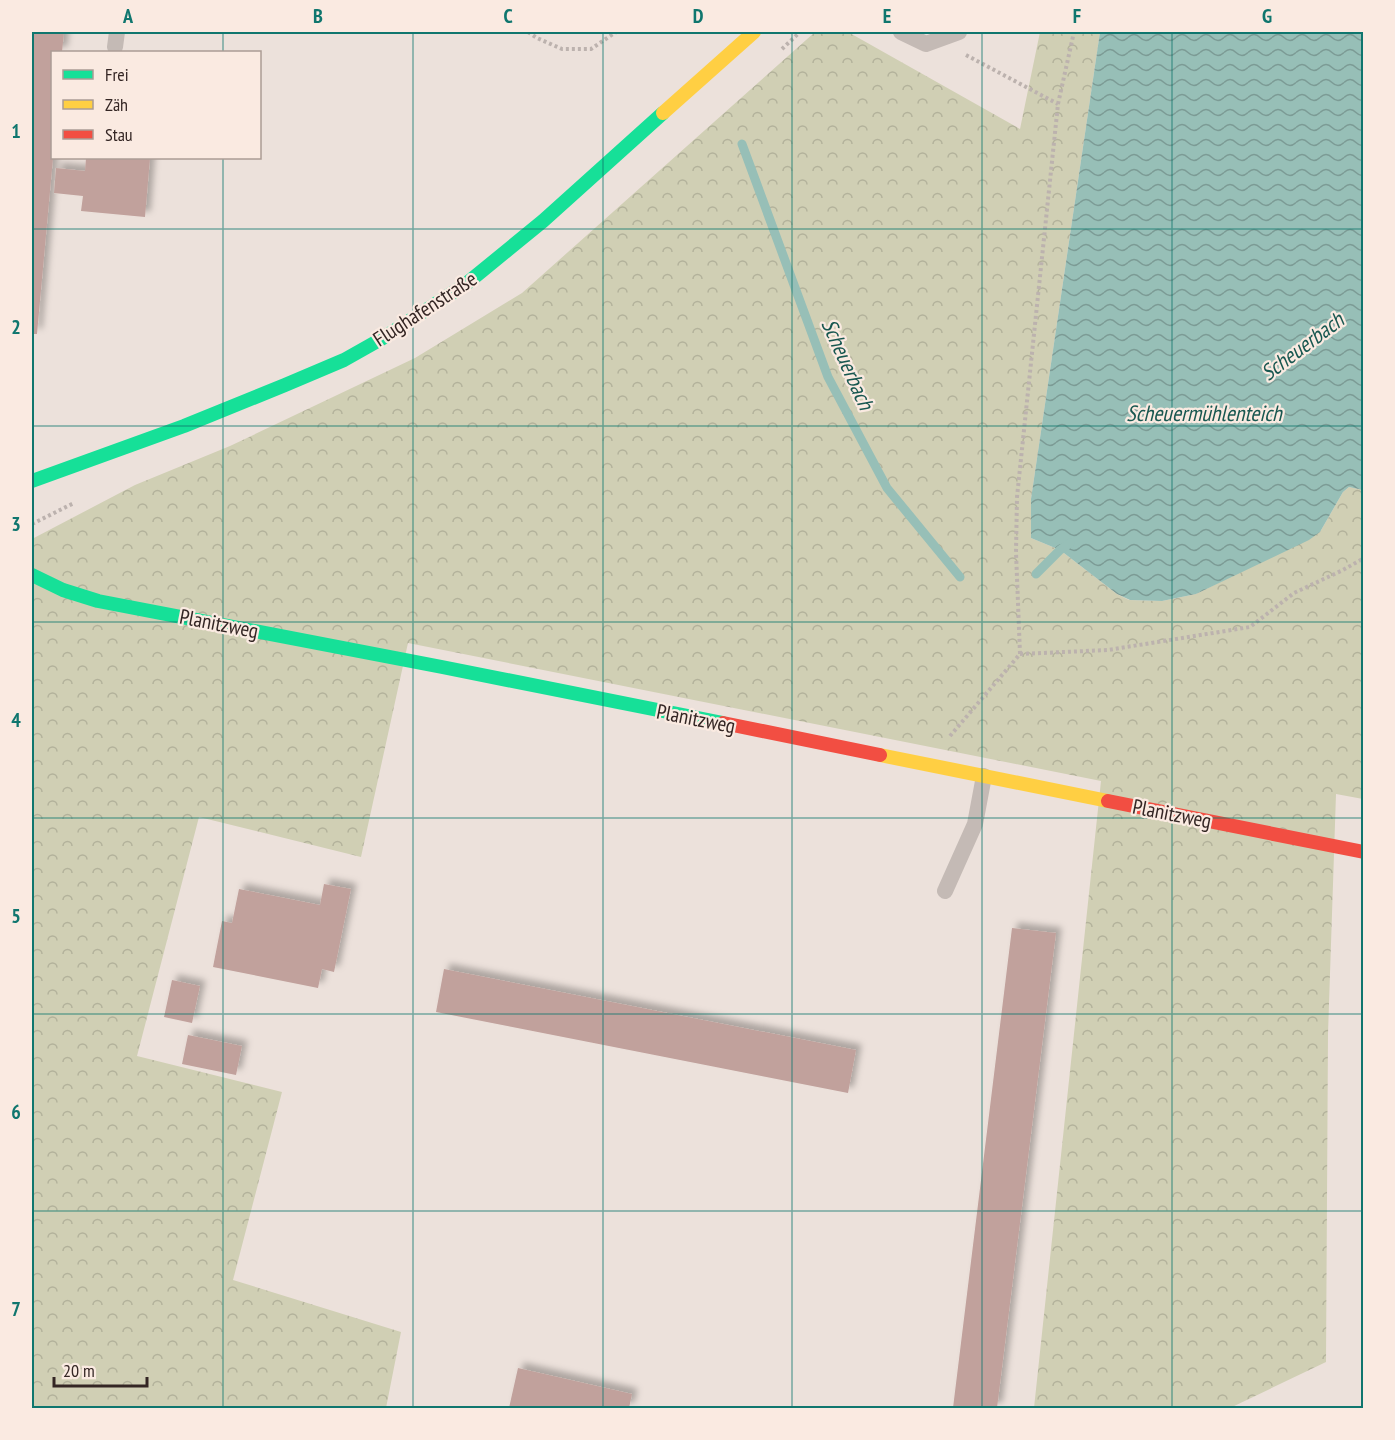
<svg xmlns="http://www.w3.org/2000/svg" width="1395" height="1440" viewBox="0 0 1395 1440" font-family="'PT Sans Narrow',sans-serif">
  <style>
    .forest { fill: url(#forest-crowns) }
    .water { fill: url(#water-waves) }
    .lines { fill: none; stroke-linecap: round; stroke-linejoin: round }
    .stream { stroke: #97bfb7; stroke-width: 9 }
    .building { fill: #c1a19c; filter: url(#shadow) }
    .path { stroke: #bcb2ae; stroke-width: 4; stroke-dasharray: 3 3; stroke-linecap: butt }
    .lane { stroke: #c4bab5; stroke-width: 16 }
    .fast { stroke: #16e098; stroke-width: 14 }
    .slow { stroke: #ffcf43; stroke-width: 14 }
    .jam { stroke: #f24e42; stroke-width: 14 }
    .grid { fill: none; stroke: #0f766e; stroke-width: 1.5; stroke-opacity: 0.55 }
    .labels { text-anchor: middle; stroke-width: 4.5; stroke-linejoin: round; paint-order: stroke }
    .street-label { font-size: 21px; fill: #342624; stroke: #faeae1 }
    .water-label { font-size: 22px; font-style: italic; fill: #185750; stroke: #faeae1 }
    .neatline { fill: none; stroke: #0f766e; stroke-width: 2 }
    .grid-label { font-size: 20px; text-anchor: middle; font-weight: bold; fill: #0f766e }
  </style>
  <defs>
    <pattern id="forest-crowns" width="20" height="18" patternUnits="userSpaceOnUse" patternTransform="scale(1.5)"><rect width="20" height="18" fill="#d0cfb4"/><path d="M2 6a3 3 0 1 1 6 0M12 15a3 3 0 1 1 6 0" fill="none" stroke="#b3b29b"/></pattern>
    <pattern id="water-waves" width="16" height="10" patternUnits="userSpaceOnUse" patternTransform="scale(1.5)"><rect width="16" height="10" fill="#97bfb7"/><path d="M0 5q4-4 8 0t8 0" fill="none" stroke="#7c9b95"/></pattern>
    <filter id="shadow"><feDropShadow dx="5.5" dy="-5.5" stdDeviation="3" flood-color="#0004"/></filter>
  </defs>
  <rect width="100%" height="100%" fill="#ece1db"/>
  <path class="forest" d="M815 32H848L1020 129 1040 32H1100L1031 499V538L1060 550 1117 594 1129 600 1162 601 1196 594 1320 532 1343 492 1349 487 1363 490V799L1336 794 1328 1034 1326 1362 1230 1408H1034L1101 781 408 643 361 857 199 817 137 1056 282 1092 233 1280 401 1332 386 1408H32V539L135 485 230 446 415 358 522 293Z"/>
  <path class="water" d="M1100 32H1363V490L1349 487 1343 492 1320 532 1309 540 1196 594 1162 601 1130 600 1117 594 1060 550 1031 538V499Z"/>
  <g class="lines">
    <path class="stream" d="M742 144 828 377 887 488 960 577
      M1036 574 1060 550 1070 543"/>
  </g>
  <path class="building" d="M32 32H64L62 52H52L53 158 37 334H32Z
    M86 158H150L145 217 81 211 83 196 54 193 56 168 85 171Z
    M324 884 351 889 334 972 322 969 318 988 213 967 222 921 232 923 239 889 320 905Z
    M1012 928 1056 933 997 1408H953Z
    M444 969 856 1050 848 1093 436 1012Z
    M172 980 200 986 192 1023 164 1017Z
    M188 1035 242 1046 236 1075 182 1064Z
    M518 1368 632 1394 629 1408H509Z"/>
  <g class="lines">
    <path class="path" d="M528 32 537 38 562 49H591L616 32
      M782 49 800 32
      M966 55 1058 104
      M32 524 74 503
      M1020 654 1108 650 1250 627 1294 593 1343 570 1364 558
      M950 736 1020 654 1016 552 1017 497 1058 104 1074 32"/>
    <path class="lane" d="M901 32 926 44 959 32
      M115 47 117 32
      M945 891 975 824 984 776"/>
    <path class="fast" d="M32 481 184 426 285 385 344 360 383 338 466 284 543 221 663 113
      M32 575 63 590 98 601 442 667 723 723"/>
    <path class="slow" d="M663 113 754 32
      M880 755 1108 801"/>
    <path class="jam" d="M723 723 880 755
      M1108 801 1364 852"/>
  </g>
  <path class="grid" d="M223 32V52M413 32V1408M603 32V1408M792 32V1408M982 32V1408M1172 32V1408M223 158V1408M32 229H1364M32 426H1364M32 622H1364M32 818H1364M32 1014H1364M32 1211H1364"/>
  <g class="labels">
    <g class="street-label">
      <text transform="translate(425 309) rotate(-33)" y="7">Flughafenstraße</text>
      <text transform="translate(219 624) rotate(11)" y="7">Planitzweg</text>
      <text transform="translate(696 719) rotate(11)" y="7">Planitzweg</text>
      <text transform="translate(1172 814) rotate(11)" y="7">Planitzweg</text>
    </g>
    <g class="water-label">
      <text transform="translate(1302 346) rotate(-37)" y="8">Scheuerbach</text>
      <text transform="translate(848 364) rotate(66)" y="8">Scheuerbach</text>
      <text x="1204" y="421">Scheuermühlenteich</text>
    </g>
  </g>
  <rect width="1395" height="1440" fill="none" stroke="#faeae1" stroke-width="66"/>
  <rect x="51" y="51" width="210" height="108" fill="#faeae1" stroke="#ab9c95" stroke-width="1.5"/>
  <rect x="63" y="70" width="30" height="9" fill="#16e098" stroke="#ab9c95" stroke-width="1.5"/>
  <text x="105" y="81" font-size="18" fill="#342624">Frei</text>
  <rect x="63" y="100" width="30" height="9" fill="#ffcf43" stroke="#ab9c95" stroke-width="1.5"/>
  <text x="105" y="111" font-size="18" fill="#342624">Zäh</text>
  <rect x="63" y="130" width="30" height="9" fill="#f24e42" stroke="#ab9c95" stroke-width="1.5"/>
  <text x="105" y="141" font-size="18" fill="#342624">Stau</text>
  <path d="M54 1377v9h93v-9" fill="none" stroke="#342624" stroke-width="3"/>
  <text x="63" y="1377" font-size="18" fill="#342624" stroke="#faeae1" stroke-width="4.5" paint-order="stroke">20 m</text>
  <rect x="33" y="33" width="1329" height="1374" class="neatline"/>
  <g class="grid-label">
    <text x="128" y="23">A</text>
    <text x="318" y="23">B</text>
    <text x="508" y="23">C</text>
    <text x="698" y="23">D</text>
    <text x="887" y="23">E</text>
    <text x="1077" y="23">F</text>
    <text x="1267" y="23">G</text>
    <text x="16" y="138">1</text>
    <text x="16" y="334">2</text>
    <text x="16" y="531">3</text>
    <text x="16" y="727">4</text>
    <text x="16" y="923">5</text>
    <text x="16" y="1119">6</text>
    <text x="16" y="1316">7</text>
  </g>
</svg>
